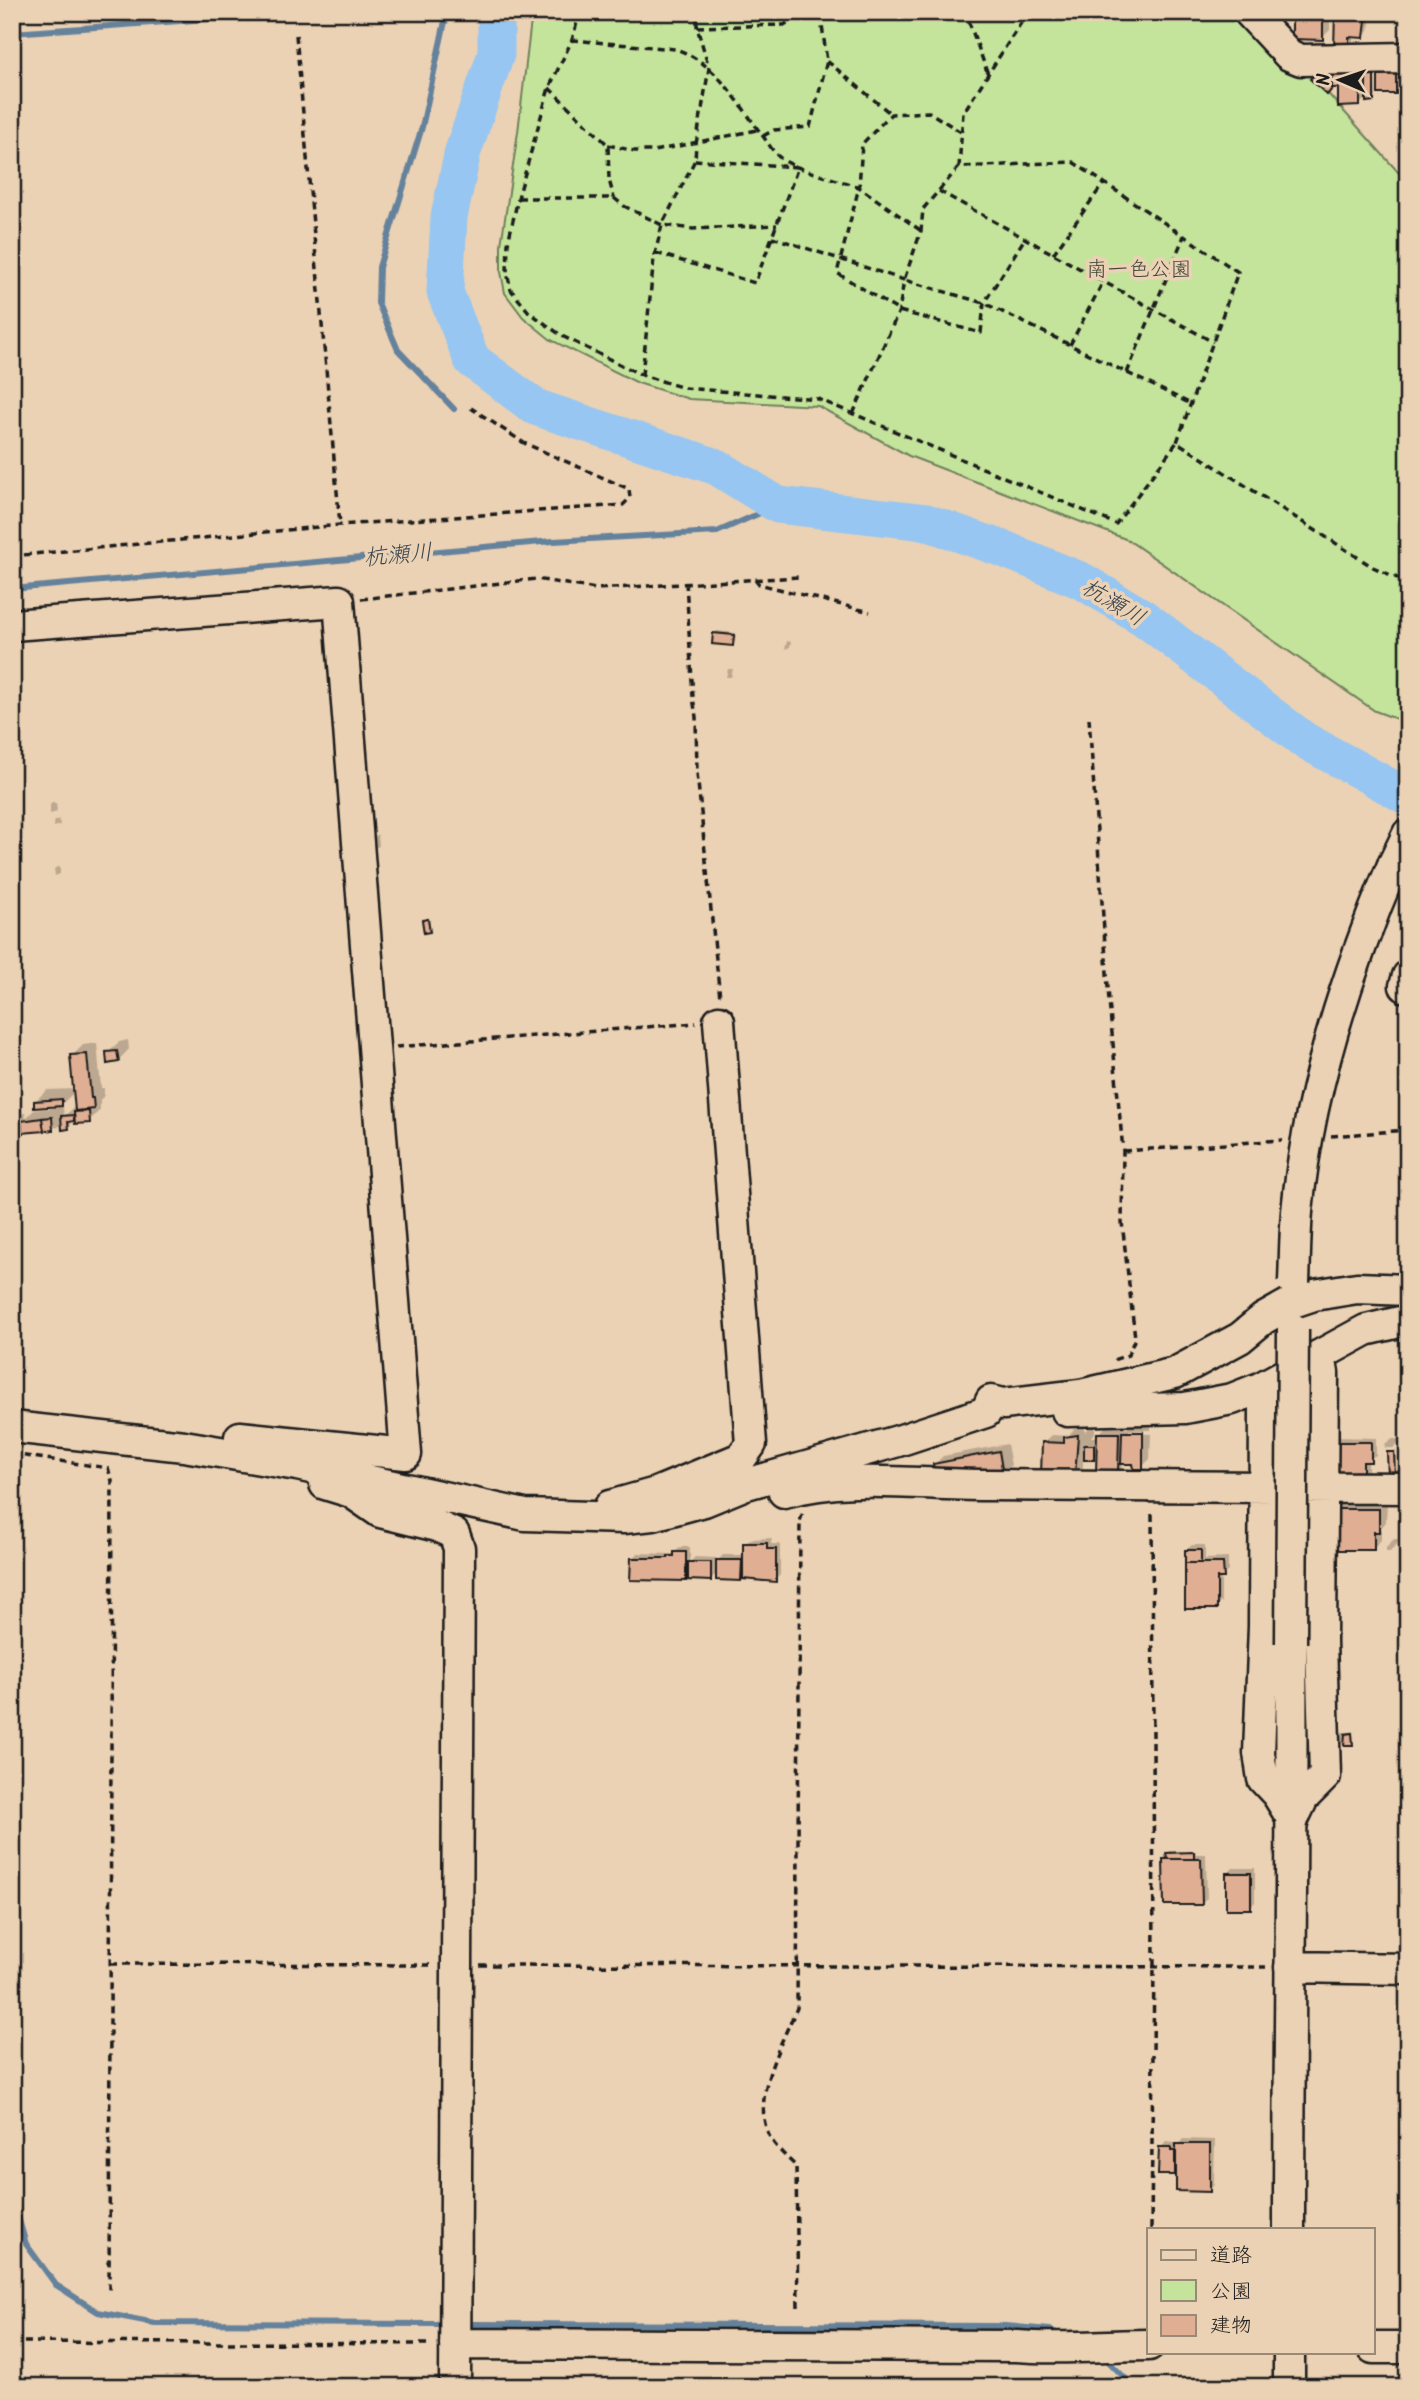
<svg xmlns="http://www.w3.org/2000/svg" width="1420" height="2399" viewBox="0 0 1420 2399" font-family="Kalam,'Klee One',sans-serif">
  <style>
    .green { fill: #c4e49c; stroke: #70805c; stroke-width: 2 }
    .shadow { fill: #0003; fill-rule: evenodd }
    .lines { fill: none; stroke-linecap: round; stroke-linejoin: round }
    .stream { stroke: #65829c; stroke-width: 6 }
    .river { stroke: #96c6f1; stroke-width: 37 }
    .building { fill: #e0ae92; stroke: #1c1c1c; stroke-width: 2 }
    .minor-casing { stroke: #1c1c1c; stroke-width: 35 }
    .path { stroke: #1c1c1c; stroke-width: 3.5; stroke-dasharray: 7 5; stroke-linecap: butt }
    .minor { stroke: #ecd2b4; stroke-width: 30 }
    .minor-bridge-casing { stroke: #1c1c1c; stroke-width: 35; stroke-linecap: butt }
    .minor-bridge { stroke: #ecd2b4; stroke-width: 30 }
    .labels { text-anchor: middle; stroke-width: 7; stroke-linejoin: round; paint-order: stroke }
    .park-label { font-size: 21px; fill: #3e4436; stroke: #ecd2b4 }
    .water-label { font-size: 23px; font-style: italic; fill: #3a4651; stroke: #ecd2b4 }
  </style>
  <rect width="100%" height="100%" fill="#ecd2b4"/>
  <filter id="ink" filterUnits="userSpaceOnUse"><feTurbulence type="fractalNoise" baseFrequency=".0143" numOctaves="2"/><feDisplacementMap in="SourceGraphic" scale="14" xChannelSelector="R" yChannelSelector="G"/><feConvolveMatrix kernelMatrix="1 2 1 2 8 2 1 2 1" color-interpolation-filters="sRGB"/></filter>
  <g filter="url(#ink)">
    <path class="green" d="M532 12H1255L1408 183V723L1375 711 1128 540 909 456 818 406 689 399 638 383 551 340 523 317 505 293 501 272V245L518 132Z"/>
    <path class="shadow" d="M1279 12 1330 13V30L1322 38H1294V17Z
      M1337 12H1371L1369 31 1364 36 1353 35V42L1348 47Z
      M1404 62V85L1395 93 1380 70Z
      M1364 65V75L1370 70H1375L1376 98 1374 100 1367 97 1360 104 1339 86H1334L1327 93 1312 79 1321 70 1333 80Z
      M717 631 736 633 735 642 733 644 715 633Z
      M787 641 791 642 790 647 785 649Z
      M728 669H733L731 677H726Z
      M52 803H56L57 812 50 814V805Z
      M59 819 60 825 54 827 53 822Z
      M378 835 379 846 371 849 372 836Z
      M57 867H60V874L55 876 54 869Z
      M128 1040 129 1049 118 1061 108 1053 119 1042Z
      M97 1043 101 1088H104V1096L100 1100V1110L89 1121 75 1120 68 1127 63 1122 58 1127 24 1131 23 1121 12 1129V1114L25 1113 26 1118 34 1110 54 1108 53 1105 35 1101 47 1090 75 1089 72 1056 83 1045ZM75 1091 77 1105 64 1116 63 1107H59Z
      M1132 1424H1151V1430H1129V1433L1151 1434 1150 1459 1142 1467 1135 1462H1126L1117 1473 1098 1453 1093 1459 1083 1458V1468L1074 1476 1044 1443 1052 1435 1068 1436 1074 1429 1085 1428V1432L1090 1427H1095V1433L1091 1437H1099V1434L1107 1425 1126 1426V1429Z
      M1337 1437 1376 1438V1455L1368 1460V1473L1330 1478Z
      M1391 1439H1398V1443L1393 1448H1385V1444Z
      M1007 1444 1011 1465 1003 1473 935 1464 943 1456Z
      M1391 1451H1396V1473L1389 1475V1453Z
      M1341 1501 1387 1502 1386 1522 1381 1528V1540L1373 1549 1333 1510Z
      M772 1538 771 1544H780V1575L775 1580 743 1577 741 1579 718 1572 711 1579 690 1574 685 1579 632 1558 638 1553 672 1554 681 1547H690V1562L695 1557 716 1558V1562L723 1555H745V1544L750 1539Z
      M1394 1539H1398V1543L1390 1552 1386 1551V1547Z
      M1192 1545H1205V1559L1228 1558V1571L1221 1576V1602L1216 1607 1186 1550Z
      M1336 1732H1353L1354 1741 1352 1743H1334Z
      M1170 1851H1195L1196 1854H1206L1207 1898 1201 1903 1165 1860Z
      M1233 1868H1255V1902L1250 1907 1228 1873Z
      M1183 2139 1215 2140 1214 2185 1209 2190 1178 2169 1174 2173 1161 2148 1166 2142 1175 2143 1176 2147Z"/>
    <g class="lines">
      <path class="stream" d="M447 12 422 127 379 267 378 303 398 350 454 409
        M12 33 265 15 272 12
        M12 589 553 541 717 532 778 505
        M12 2196 26 2244 56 2285 98 2312 155 2323 437 2324
        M473 2324 1006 2326 1050 2330 1061 2335
        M1103 2356 1134 2387"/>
      <path class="river" d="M496 12V54L463 151 449 217 445 292 472 360 535 407 717 467 778 505 926 522 1006 550 1082 581 1144 618 1304 740 1408 797"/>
    </g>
    <path class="building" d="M1277 12H1309V19H1277Z
      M1335 12H1367L1364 38 1349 37V49H1334Z
      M1292 20H1323V40L1292 39Z
      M1360 69V106L1338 107V88H1332L1331 70Z
      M1378 70H1396V94H1378Z
      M1366 71H1374V101L1366 102Z
      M1315 74 1332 89 1327 95 1310 79Z
      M713 633 734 635 733 646 712 644Z
      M428 919 430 932 424 933 422 920Z
      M117 1051 119 1062 107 1064 106 1052Z
      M87 1054 91 1098H93L94 1109 75 1111 70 1055Z
      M62 1099V1106L34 1108V1101Z
      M89 1111 90 1123 75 1124 74 1112Z
      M74 1115V1121L68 1122 69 1129 62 1130 61 1116Z
      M52 1117 53 1130 44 1131 42 1118Z
      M42 1118 44 1131 22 1133 21 1121Z
      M1122 1432H1143V1469H1134L1133 1464H1121Z
      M1097 1433H1119L1118 1474H1096Z
      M1078 1435 1075 1478 1041 1476 1042 1442 1064 1443V1437Z
      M1330 1442H1371V1462H1363V1480H1328Z
      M1084 1445H1094V1460H1084Z
      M999 1451 1003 1475 935 1477 933 1464Z
      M1387 1452H1394L1395 1477H1388Z
      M1331 1509H1379V1532H1374V1550H1331Z
      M743 1543H767V1549H776V1582L743 1579Z
      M1185 1550H1201V1563H1185Z
      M674 1552H686V1581L630 1580 631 1558H668V1556H674Z
      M716 1560H742L741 1581 716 1580Z
      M688 1562H711V1581L688 1580Z
      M1185 1563H1223L1224 1578H1217V1609H1185Z
      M1352 1733 1353 1745H1344L1345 1734Z
      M1194 1852V1859H1167L1166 1853Z
      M1163 1859H1201L1202 1905H1164Z
      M1226 1873H1251V1909H1226Z
      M1176 2144H1210V2192L1176 2191Z
      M1159 2147H1171V2151H1175V2175H1158Z"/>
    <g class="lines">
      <g class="minor-casing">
        <path id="minor" d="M1249 12 1289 55 1301 60 1408 58
          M12 625 339 601 406 1454 240 1437
          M1393 865 1408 834
          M1408 976 1405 986 1408 988
          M1260 1388 1265 1404 1264 1626 1259 1753 1263 1779 1277 1794 1293 1820
          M1067 1411 1185 1408 1232 1399 1260 1388 1366 1330 1408 1320
          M12 1427 184 1446 297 1465 525 1515 624 1518 653 1515 704 1501 743 1485 898 1441 986 1412 991 1401 1003 1404 1080 1395 1175 1373 1240 1338 1263 1319 1293 1302 1314 1295 1357 1288 1408 1290
          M325 1484 351 1492 380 1512 437 1526 454 1534 459 1548 455 2387
          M784 1492C849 1474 917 1485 984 1485 1125 1486 1267 1487 1408 1488
          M610 1506 656 1493 741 1458 751 1444 719 1021
          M1293 1819 1303 1798 1325 1776 1321 1641 1323 1373 1320 1355
          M1290 1967 1408 1969
          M1289 2229C1289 2034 1293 1838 1291 1643
          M455 2344 1017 2346C1061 2350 1104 2345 1149 2345
          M1373 2348H1408
          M1289 2387V2352"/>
      </g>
      <path class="path" d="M580 12 572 40 549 88 518 198 508 243 507 272 511 290 529 312 562 336 642 375 684 388 818 399 1116 524 1177 442 1373 567 1408 583
        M961 12 970 25 988 74
        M1028 12 963 113 959 167 1073 162 1238 272 1177 442
        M697 27 784 25 805 12
        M296 35 340 525
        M572 40 675 49C716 61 741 107 765 139 769 144 773 152 778 156 793 170 838 179 859 187L837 273 899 311 981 333 984 303 1025 238
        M827 61 891 114
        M549 88 608 145 609 180 614 198
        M763 136 774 130 810 127 827 61 820 12
        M608 145 635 151H654L757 130
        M959 167 923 209 921 231 904 280 984 303 1191 404
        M939 191 1213 342
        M518 198H614L624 206 662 225 695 160 696 144 709 68 697 27V12
        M920 230 859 187 862 144 891 114 929 112 961 132
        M772 237 904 280 899 311 853 414
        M656 253 755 283 798 167 695 160
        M1053 254 1104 183
        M1070 345 1103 282
        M1127 373 1184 236
        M642 375 654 258 662 225 693 229 777 225
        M12 556 340 525 623 505 630 498 629 489 524 443 471 408
        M755 579 759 584 870 612
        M686 582 693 697 696 717 697 773 720 998
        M361 599 536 579 596 589 798 577
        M1089 718 1109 1001 1123 1151 1122 1222 1135 1338 1128 1355 1110 1361
        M396 1047 696 1023
        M1331 1136 1408 1130
        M1123 1151 1282 1140
        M12 1454 108 1468 112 1481 109 2290
        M111 1964 433 1965
        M480 1965 1266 1967
        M1151 2229 1154 1967 1152 1510
        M798 2307 796 2166C787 2158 772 2144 768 2133 752 2095 782 2042 797 2008L800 1521 803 1512
        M12 2342 430 2344"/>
      <use href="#minor" class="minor"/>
      <g class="minor-bridge-casing">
        <path id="minor-bridge" d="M1294 1282C1295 1259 1295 1235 1297 1212 1308 1092 1346 975 1393 865
          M1291 1643 1293 1329"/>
      </g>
      <use href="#minor-bridge" class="minor-bridge"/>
    </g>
  </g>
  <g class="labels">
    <g class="park-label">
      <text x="1139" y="276">南一色公園</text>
    </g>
    <g class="water-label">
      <text transform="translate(398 554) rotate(-5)" y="8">杭瀬川</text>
      <text transform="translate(1114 602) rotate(31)" y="8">杭瀬川</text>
    </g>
  </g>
  <rect width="1420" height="2399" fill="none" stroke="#ecd2b4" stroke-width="42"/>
  <rect x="21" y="21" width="1378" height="2357" fill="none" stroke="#1c1c1c" stroke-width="2.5" filter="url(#ink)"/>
  <rect x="1147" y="2228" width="228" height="126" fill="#ecd2b4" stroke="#998977" stroke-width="2"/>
  <rect x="1161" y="2250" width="35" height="10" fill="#ecd2b4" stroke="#998977" stroke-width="2"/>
  <text x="1210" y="2262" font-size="21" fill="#1c1c1c">道路</text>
  <rect x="1161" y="2280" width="35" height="21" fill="#c4e49c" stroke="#998977" stroke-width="2"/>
  <text x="1210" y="2298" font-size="21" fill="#1c1c1c">公園</text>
  <rect x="1161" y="2315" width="35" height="21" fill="#e0ae92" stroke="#998977" stroke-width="2"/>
  <text x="1210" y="2332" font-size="21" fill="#1c1c1c">建物</text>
  <g transform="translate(1340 80) rotate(272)" stroke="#ecd2b4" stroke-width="5" paint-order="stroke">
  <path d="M0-5L12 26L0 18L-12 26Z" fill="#1c1c1c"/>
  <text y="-10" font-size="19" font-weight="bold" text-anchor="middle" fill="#1c1c1c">N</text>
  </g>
</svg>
